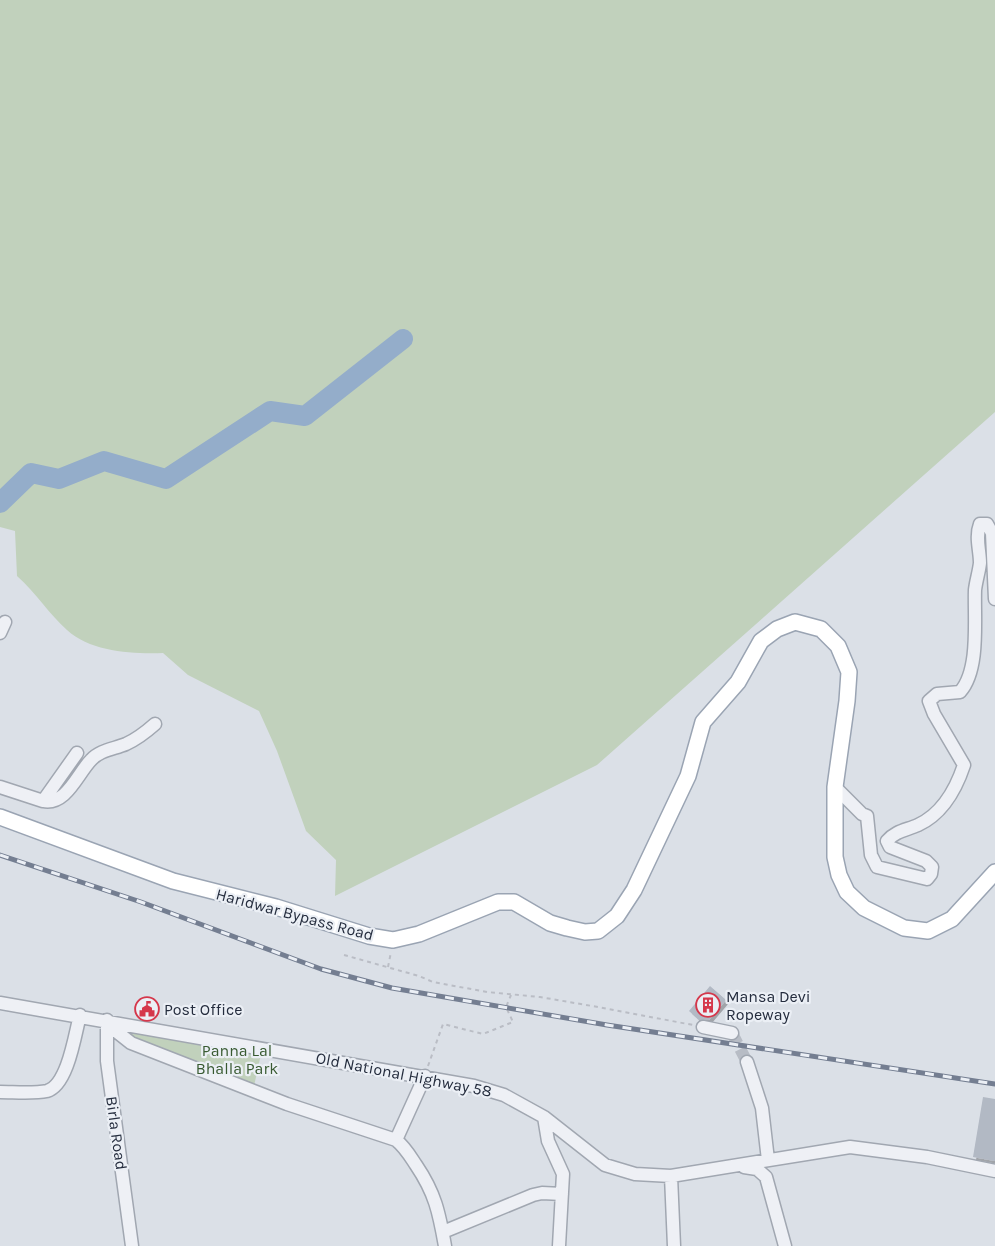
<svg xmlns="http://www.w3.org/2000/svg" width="995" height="1246" viewBox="0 0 995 1246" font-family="Karla,sans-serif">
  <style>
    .green { fill: #c1d1bc }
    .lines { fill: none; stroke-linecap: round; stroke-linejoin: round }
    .river { stroke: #94adca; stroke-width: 20 }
    .building { fill: #b2b9c4; filter: url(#shadow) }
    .minor-tunnel { stroke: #b7bcc5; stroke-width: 12; stroke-dasharray: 12 6; stroke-linecap: butt }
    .minor-casing { stroke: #a1a7b1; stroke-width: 15 }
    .major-casing { stroke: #9aa4b3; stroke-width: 18 }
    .path { stroke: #babdc5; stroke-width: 2; stroke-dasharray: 4 4; stroke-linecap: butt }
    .minor { stroke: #eef0f5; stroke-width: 12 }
    .major { stroke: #fff; stroke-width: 15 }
    .rail-casing { stroke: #747e91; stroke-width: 5 }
    .rail { stroke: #ebeff5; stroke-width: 3; stroke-dasharray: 9; stroke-linecap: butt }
    .labels { text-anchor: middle; stroke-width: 4.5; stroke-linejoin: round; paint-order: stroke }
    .street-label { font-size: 16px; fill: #252d3e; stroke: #ebeff5 }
    .poi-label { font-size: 16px; fill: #252d3e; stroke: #ebeff5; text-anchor: start }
    .park-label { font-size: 16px; fill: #385a31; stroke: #ebeff5 }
  </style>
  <defs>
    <filter id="shadow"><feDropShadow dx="3" dy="3" stdDeviation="0" flood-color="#0004"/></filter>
  </defs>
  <rect width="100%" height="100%" fill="#dbe0e7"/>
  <path class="green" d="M0 0H995V412L597 765 335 896 336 860 306 831 277 751 259 711 188 675 163 653C132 654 91 652 67 630 49 614 37 594 17 576L15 531 0 527Z
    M134 1027 263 1045 254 1086 130 1036Z"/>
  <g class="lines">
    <path class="river" d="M0 503 31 473 59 479 104 461 166 479 270 411 305 416 403 339"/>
  </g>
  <path class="building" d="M710 986 726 1000 709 1020H699L689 1011Z
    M983 1097 995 1099V1161L973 1157Z"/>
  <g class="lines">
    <path class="minor-tunnel" d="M732 1033 747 1062"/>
    <g class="minor-casing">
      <path id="minor" d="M0 633 5 622
        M0 787 43 801 77 753
        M835 787 862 814 867 816 871 855 877 867 927 879 931 874 932 867 926 861 890 847 887 841C895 831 907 830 918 825 942 814 956 789 964 765L934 714 929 701 937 694 960 692C980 670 974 619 975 590 976 581 979 572 980 563 980 550 975 537 980 524H987L992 533 995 599
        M43 801C66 806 78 773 91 760 100 750 114 749 126 744 137 739 146 732 155 724
        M0 1003 474 1086 504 1095 544 1117 605 1165 635 1174 671 1176 850 1147 927 1157 995 1171
        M107 1020V1061L132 1246
        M107 1024 131 1043 287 1104 396 1140C405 1147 410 1156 416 1165 435 1193 439 1212 445 1246
        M703 1027 732 1033
        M747 1062 762 1108 768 1160
        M0 1092C14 1092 33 1094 47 1091 68 1085 75 1034 80 1015
        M544 1117 548 1141 563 1174 559 1246
        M396 1140 425 1076
        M744 1167 757 1169 766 1177 785 1246
        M671 1176 674 1246
        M443 1232 533 1195 542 1193 562 1194"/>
    </g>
    <g class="major-casing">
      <path id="major" d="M0 817 173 881 276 907 369 936 393 940 419 934 498 902H514L550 923 567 928 585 932 598 931 617 916 634 890 688 776 703 722 738 682 761 641 777 629 795 622 821 629 838 646 849 672 847 701 835 787V857L839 875 847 892 864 908 904 928 928 931 952 919 995 872"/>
    </g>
    <path class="path" d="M344 955 419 976 433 982 487 992 540 997 598 1007 693 1025
      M388 967 391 952
      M708 1016 714 1006
      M428 1066 443 1024 483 1034 513 1022 506 1007 511 995"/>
    <use href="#minor" class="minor"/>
    <use href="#major" class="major"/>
    <g class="rail-casing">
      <path id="rail" d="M0 855 141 902 321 969 392 988 607 1025 995 1084"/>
    </g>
    <use href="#rail" class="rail"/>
  </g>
  <defs>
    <g id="building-ring" transform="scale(1.25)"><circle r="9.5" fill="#ebeff5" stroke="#d5374b" stroke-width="1.5"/><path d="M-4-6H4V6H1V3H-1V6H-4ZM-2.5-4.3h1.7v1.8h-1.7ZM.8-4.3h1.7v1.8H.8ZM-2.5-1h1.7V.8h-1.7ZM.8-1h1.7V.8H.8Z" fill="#d5374b"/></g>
    <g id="civic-ring" transform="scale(1.25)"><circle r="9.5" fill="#ebeff5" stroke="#d5374b" stroke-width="1.5"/><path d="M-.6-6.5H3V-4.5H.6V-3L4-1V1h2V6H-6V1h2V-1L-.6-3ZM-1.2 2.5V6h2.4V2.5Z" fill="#d5374b"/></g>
  </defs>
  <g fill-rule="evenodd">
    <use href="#building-ring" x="708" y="1005"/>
    <use href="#civic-ring" x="147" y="1009"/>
  </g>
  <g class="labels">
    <g class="street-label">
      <text transform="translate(295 914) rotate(15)" y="6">Haridwar Bypass Road</text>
      <text transform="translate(404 1074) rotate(11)" y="6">Old National Highway 58</text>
      <text transform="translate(117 1133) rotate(82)" y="6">Birla Road</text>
    </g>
    <g class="poi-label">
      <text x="726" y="1002">Mansa Devi<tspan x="726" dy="18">Ropeway</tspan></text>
      <text x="164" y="1015">Post Office</text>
    </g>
    <g class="park-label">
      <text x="237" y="1056">Panna Lal<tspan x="237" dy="18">Bhalla Park</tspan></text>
    </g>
  </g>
</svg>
